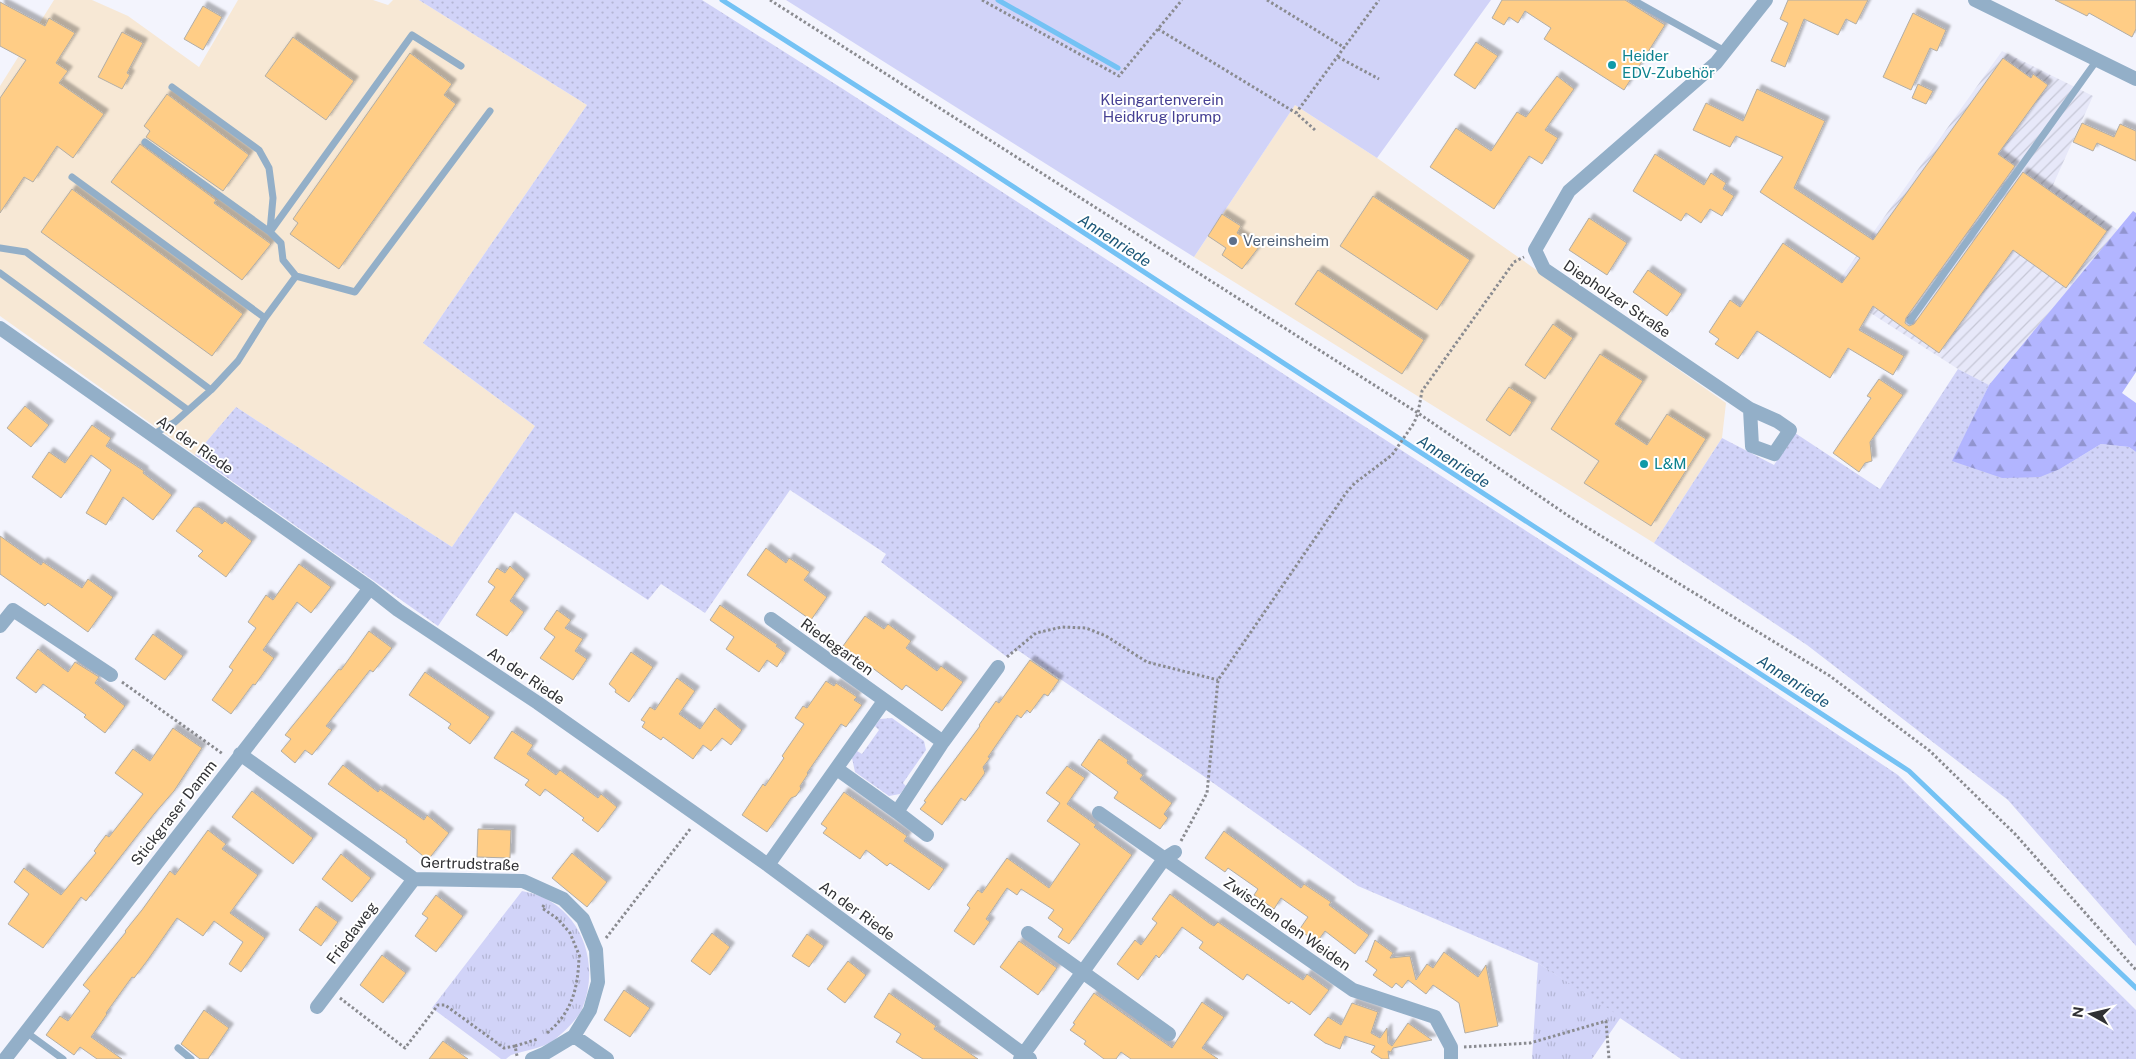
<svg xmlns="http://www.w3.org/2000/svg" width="2136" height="1059" viewBox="0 0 2136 1059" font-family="'Public Sans',sans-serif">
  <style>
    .commercial { fill: #f7e8d5 }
    .industrial { fill: url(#industrial-furrows) }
    .grass { fill: url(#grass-dots) }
    .forest { fill: url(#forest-firs) }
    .park { fill: url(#park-tufts) }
    .garden { fill: #d1d3f8 }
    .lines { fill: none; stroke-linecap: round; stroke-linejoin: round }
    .stream { stroke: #74c2f4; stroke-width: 5 }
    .building { fill: #ffcd86; stroke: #b2ada5; filter: url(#shadow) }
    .path { stroke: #8a8b90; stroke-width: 3; stroke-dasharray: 2.5 2.5; stroke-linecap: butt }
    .lane { stroke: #93afc8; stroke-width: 7 }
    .street { stroke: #93afc8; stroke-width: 14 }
    .culture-dot { fill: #0f9aa8; stroke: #fff; stroke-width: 2 }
    .service-dot { fill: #5c6f8a; stroke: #fff; stroke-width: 2 }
    .labels { text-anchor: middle; stroke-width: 4; stroke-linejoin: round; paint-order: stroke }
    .culture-label { font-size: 15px; fill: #0d838f; stroke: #fff; text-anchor: start }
    .park-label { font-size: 15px; fill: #453f93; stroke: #fff }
    .service-label { font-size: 15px; fill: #4e5e75; stroke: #fff; text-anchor: start }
    .street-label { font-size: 15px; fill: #303134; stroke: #fff }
    .water-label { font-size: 16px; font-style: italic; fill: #1d5879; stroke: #fff }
  </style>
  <defs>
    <pattern id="industrial-furrows" width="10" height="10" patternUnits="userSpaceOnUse" patternTransform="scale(1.25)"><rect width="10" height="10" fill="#e7e8f9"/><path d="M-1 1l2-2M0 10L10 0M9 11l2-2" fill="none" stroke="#c6c7d6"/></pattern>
    <pattern id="grass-dots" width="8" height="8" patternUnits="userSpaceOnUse" patternTransform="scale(1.25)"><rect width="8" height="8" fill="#d1d3f8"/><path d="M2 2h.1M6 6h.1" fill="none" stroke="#b4b6d5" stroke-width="1.8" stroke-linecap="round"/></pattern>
    <pattern id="forest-firs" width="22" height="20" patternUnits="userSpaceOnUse" patternTransform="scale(1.25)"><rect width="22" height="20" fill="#b2b5ff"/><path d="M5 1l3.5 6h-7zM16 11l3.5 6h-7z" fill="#9194cf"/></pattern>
    <pattern id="park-tufts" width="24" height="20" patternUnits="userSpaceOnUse" patternTransform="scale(1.25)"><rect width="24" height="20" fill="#d1d3f8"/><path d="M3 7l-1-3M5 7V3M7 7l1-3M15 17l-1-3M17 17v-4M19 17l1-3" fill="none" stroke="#b4b6d5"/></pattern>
    <filter id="shadow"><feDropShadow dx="4.5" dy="-4.5" stdDeviation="1" flood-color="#0004"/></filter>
  </defs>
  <rect width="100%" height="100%" fill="#f3f4fd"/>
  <path class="commercial" d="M54 0H92L128 16 199 67 238 0H373L388 5 393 0H419L587 105 423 343 535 426 452 547 236 407 195 455 0 316V86Z
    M1295 105 1377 158 1726 403 1722 438 1654 543 1194 257Z"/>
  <path class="industrial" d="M2002 51 2093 96 2053 185 2118 230 1989 385 1958 369 1833 289Z"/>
  <path class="grass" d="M419 0H702L843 89 1735 666 1898 775 2136 1010V1059H1681L1538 963 1358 886 1202 775 1016 649 1007 657 881 562 886 554 790 490 705 613 661 584 648 600 515 512 438 626 195 455 236 407 452 547 535 426 423 343 587 105Z
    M1958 369 1989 385 1953 461 2060 469 2101 444 2129 447 2136 452V946L2008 800 1807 645 1654 543 1722 438 1774 465 1795 433 1880 489Z
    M892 718 924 741 926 750 903 783 906 786 900 794 889 796 855 772 852 758 857 751 862 754 879 730 875 726 880 719Z"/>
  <path class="forest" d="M2133 211 2136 213V372L2122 393 2136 403V452L2129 447 2101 444 2060 469 2040 477 2002 478 1952 461 1989 385Z"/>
  <path class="park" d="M522 891C577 900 603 959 582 1009 577 1020 564 1032 554 1040 543 1048 524 1051 511 1055L506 1059H501L432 1008Z
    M1538 963 1621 1017 1592 1059H1532Z"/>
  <path class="garden" d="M786 0H1491L1377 158 1295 105 1194 257Z"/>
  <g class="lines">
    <path class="stream" d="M722 0 957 150 1909 771 2136 988
      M998 0 1118 68"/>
  </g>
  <path class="building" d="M1502 0H1625L1665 25 1624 90 1544 39 1551 28 1525 11 1518 23 1509 17 1504 25 1492 18Z
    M1788 0H1868L1856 24 1846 19 1838 35 1804 19 1785 67 1771 61 1788 23 1780 19Z
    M2055 0H2136V29L2132 37 2089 13 2087 16Z
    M0 2 45 26 49 18 75 33 56 63 68 71 59 83 104 114 73 158 57 146 33 182 24 177 0 213V98L26 60 0 46Z
    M203 6 222 17 203 50 184 39Z
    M1913 13 1946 30 1937 51 1930 48 1911 90 1883 77Z
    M122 32 143 43 127 73 130 75 122 89 98 77Z
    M293 37 354 81 326 120 265 76Z
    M1476 42 1498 56 1475 89 1454 75Z
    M410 53 452 84 444 95 456 104 339 269 290 234 298 223 293 219Z
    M2003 58 2031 78 2033 74 2048 85 1998 154 2015 166 1906 318 1905 323 1909 326 1914 324 2023 172 2107 231 2066 288 2013 250 1939 353 1873 306 1859 330 1904 356 1893 375 1848 348 1830 378 1757 331 1738 359 1715 344 1719 339 1709 332 1730 300 1740 307 1783 243 1842 283 1860 258 1760 192 1783 157 1736 136 1730 147 1693 130 1706 103 1743 121 1757 89 1825 121 1794 188 1873 240Z
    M1557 76 1574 89 1545 130 1558 138 1542 164 1529 156 1494 209 1430 167 1456 128 1491 151 1517 112 1526 117Z
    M1918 84 1933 91 1926 104 1912 98Z
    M167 94 249 155 223 191 146 137 150 131 144 126Z
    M2082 123 2114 137 2120 124 2136 131V161L2097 143 2093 151 2073 142Z
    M140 144 216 200 214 203 271 244 242 280 111 182Z
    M1655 154 1704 185 1711 173 1726 183 1723 189 1734 196 1722 216 1710 209 1701 223 1686 213 1681 221 1633 191Z
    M72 189 243 314 212 356 41 232Z
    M1373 196 1470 260 1437 310 1340 246Z
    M1222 214 1241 226 1237 233 1259 247 1242 269 1222 255 1226 248 1208 236Z
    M1589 218 1627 243 1607 275 1569 250Z
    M1318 270 1424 340 1402 374 1295 304Z
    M1648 270 1682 294 1667 316 1633 292Z
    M1553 324 1573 338 1545 379 1525 365Z
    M1600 354 1643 381 1615 424 1647 445 1667 414 1706 439 1651 526 1584 483 1599 461 1551 429Z
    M1879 379 1903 395 1870 442 1872 461 1865 463 1859 472 1833 453 1871 398 1867 396Z
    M1509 387 1532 402 1510 436 1486 420Z
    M25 406 49 425 31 447 7 428Z
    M92 425 111 438 106 446 144 471 143 473 172 495 153 520 123 497 106 525 86 513 111 470 91 455 61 498 32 477 49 452 65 463Z
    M194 507H199L222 524 225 521 252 541 226 577 198 556 203 551 176 531Z
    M0 536 41 565 43 562 82 588 88 579 113 597 88 632 48 603 45 606 0 574Z
    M766 548 786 563 789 558 810 572 804 580 827 597 811 620 747 575Z
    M299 564 331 587 311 613 297 602 263 650 274 658 255 685 253 684 231 714 212 700 233 670 229 667 256 628 248 622 266 595 273 600Z
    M510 566 525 579 510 601 524 612 507 636 476 615 495 587 488 582 497 568 505 573Z
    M720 605 778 645 776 646 786 653 777 667 767 660 759 672 726 649 734 637 710 620Z
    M557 610 571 620 565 628 583 639 575 651 587 659 573 680 540 658 555 637 544 629Z
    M865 616 884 629 888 624 911 641 906 648 937 671 941 666 963 682 942 711 906 685 902 690 843 646Z
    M369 631 392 648 373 672 370 670 326 726 332 730 312 755 305 750 295 763 281 751 291 739 285 735 339 669 341 670Z
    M153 634 183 656 165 680 135 659Z
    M38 649 68 672 75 662 99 677 95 683 125 706 105 733 84 717 86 715 43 684 36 693 16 678Z
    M631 652 653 667 629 702 615 692 616 690 609 684Z
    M1030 660 1059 680 1048 696 1044 694 1030 713 1027 710 1021 718 1017 715 988 757 990 758 983 767 985 773 965 801 961 798 942 825 920 809 926 802 924 801 980 726 979 725 996 701 999 703Z
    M425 672 490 717 470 744 448 728 451 724 409 695Z
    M677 678 695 691 679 714 700 729 715 708 742 730 731 745 722 738 711 751 703 745 693 759 663 737 661 740 642 727 645 722 641 720 650 707 655 710Z
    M826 681 834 686 836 683 857 697 854 700 862 705 846 727 841 724 807 773 808 774 800 786 801 789 796 796 791 798 767 832 742 815 763 784 765 786 784 758 782 756 804 724 795 718 803 706 807 708Z
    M173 728 202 748 174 791 154 814 86 901 81 897 43 948 8 924 29 894 14 882 24 868 61 895 96 853 94 851 106 835 109 837 143 794 115 773 133 749 150 761Z
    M512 731 533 745 527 754 556 775 560 770 598 798 601 794 617 807 598 832 582 820 584 818 545 789 540 796 525 785 529 780 494 758Z
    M1099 739 1128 760 1127 763 1143 775 1140 779 1172 803 1164 814 1168 818 1160 829 1114 798 1118 792 1081 765Z
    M343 765 378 792 380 789 424 820 427 815 449 833 428 860 406 842 407 840 328 784Z
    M1067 766 1085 778 1067 804 1096 825 1094 827 1132 855 1069 944 1058 937 1063 929 1048 918 1054 910 1021 889 1017 895 1007 888 986 919 990 922 974 945 954 931 970 908 967 905 978 890 982 893 1007 858 1049 888 1080 844 1047 821 1060 803 1046 793Z
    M252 791 313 838 293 864 232 817Z
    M844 792 907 836 904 841 944 869 929 890 890 863 887 866 866 850 860 859 823 833 827 828 821 824Z
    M478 829 511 830 510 858 477 857Z
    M208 830 226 844 222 849 258 875 230 913 265 938 241 972 229 964 243 942 214 921 203 936 177 918 147 961 134 978 132 977 106 1013 107 1014 91 1037 122 1059H97L80 1047 74 1055 46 1035 60 1016 68 1021 90 991 83 985 126 932 125 931 142 910 170 871 175 875Z
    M1224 831 1301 888 1304 884 1331 902 1329 905 1369 935 1355 954 1325 931 1317 942 1299 930 1308 917 1281 898 1274 909 1254 895 1258 889 1228 868 1225 872 1205 858Z
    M572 853 607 882 587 907 552 878Z
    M341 854 371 878 352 902 322 879Z
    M1170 894 1209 923 1214 926 1218 922 1303 980 1307 974 1329 990 1310 1015 1291 1001 1289 1004 1247 974 1243 980 1199 948 1203 942 1182 927 1159 958 1156 955 1138 980 1117 964 1135 940 1141 945 1157 923 1152 919Z
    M436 895 463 916 436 952 415 936 428 918 422 914Z
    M316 906 338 922 321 946 299 930Z
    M712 933 730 947 710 975 691 961Z
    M807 934 824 946 809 967 792 956Z
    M1375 940 1393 953 1390 958 1410 956 1416 980 1427 964 1433 968 1444 952 1478 977 1486 965 1498 1026 1465 1033 1459 1003 1433 985 1426 994 1408 980 1402 988 1396 983 1392 988 1373 975 1377 970 1365 961H1367Z
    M1019 941 1057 968 1038 995 1000 967Z
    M382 955 406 973 383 1003 360 985Z
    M848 961 866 975 845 1003 827 989Z
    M624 990 650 1008 630 1037 604 1020Z
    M889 993 936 1026 934 1029 978 1059H923L896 1042 901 1034 874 1017Z
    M1094 993 1172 1048 1202 1002 1224 1017 1202 1048 1218 1059H1131L1121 1052 1116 1059H1104L1084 1044 1086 1041 1070 1030 1075 1024 1073 1023Z
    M1352 1003 1378 1012 1371 1033 1380 1038 1387 1028 1388 1043 1392 1046 1408 1023 1432 1040 1393 1048 1391 1052 1388 1051 1389 1059H1382L1371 1052 1375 1046 1345 1036 1340 1049 1325 1043 1314 1035 1328 1017 1341 1025Z
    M204 1010 229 1028 208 1059H200L181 1044Z
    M443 1041 468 1059H429Z"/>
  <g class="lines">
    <path class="path" d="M770 0 1418 413 1570 517 1830 676 1930 751 2015 834 2136 970
      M982 0 1119 76 1182 0
      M1267 0 1345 48
      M1158 29 1296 113
      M1338 57 1379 79
      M1315 130 1296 113 1379 0
      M1007 657 1036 633 1062 627 1086 628 1106 636 1147 662 1218 680
      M122 682 223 754
      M1181 841 1207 793 1218 680 1346 493 1355 483 1392 455 1414 423 1418 413 1422 391 1514 262 1524 257
      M544 905 542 908 558 919 570 933 580 957
      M606 938 691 828
      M340 998 405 1048 438 1005H445L504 1048 515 1046 517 1056
      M547 1033C572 1013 578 988 579 957
      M515 1046 538 1039
      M1464 1047 1530 1043 1606 1021 1609 1059"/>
    <path class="lane" d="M1633 0 1725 51
      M172 87 259 150 269 168 273 198 270 231
      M145 142 270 232 281 243 283 260 296 276
      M72 177 265 318
      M270 232 412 35 461 66
      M0 248 26 252 211 390
      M0 273 188 410
      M1910 321 2097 60
      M152 435 175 422 211 390 238 361 265 318 296 276 355 292 490 111
      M26 1032 63 1059
      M178 1048 191 1059"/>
    <path class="street" d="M1975 0 2136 79
      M0 328 370 588 398 610 538 703 768 865 1030 1059
      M1750 409 1752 446 1774 454 1790 430 1777 421 1750 409 1544 269 1535 250 1569 191 1716 63 1766 0
      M771 619 943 742
      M0 626 13 610 111 675
      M240 754 414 879 523 881 563 899 583 919 596 950 598 982 590 1010 574 1036 544 1054 532 1059
      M837 769 897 812 943 742 998 667
      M897 812 927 835
      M1099 813 1353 990 1435 1017 1451 1047V1059
      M768 865 884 701
      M1028 933 1169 1034
      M317 1007 414 879
      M574 1036 607 1059
      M5 1059 370 588
      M1020 1059 1164 859 1175 852"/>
  </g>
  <g class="culture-dot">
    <circle cx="1612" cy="65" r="5"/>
    <circle cx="1644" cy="464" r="5"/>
  </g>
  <circle class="service-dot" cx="1233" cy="241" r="5"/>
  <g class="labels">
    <g class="culture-label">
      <text x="1622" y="61">Heider<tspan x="1622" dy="17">EDV-Zubehör</tspan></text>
      <text x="1654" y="469">L&amp;M</text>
    </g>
    <g class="park-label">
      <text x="1162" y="105">Kleingartenverein<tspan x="1162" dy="17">Heidkrug Iprump</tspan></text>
    </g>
    <g class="service-label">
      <text x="1243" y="246">Vereinsheim</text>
    </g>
    <g class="street-label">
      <text transform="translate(1617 299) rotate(34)" y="5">Diepholzer Straße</text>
      <text transform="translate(195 445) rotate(35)" y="5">An der Riede</text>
      <text transform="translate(837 647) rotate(36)" y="5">Riedegarten</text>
      <text transform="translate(526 676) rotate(34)" y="5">An der Riede</text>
      <text transform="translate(174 813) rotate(-52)" y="5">Stickgraser Damm</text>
      <text transform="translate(470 864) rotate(2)" y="5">Gertrudstraße</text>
      <text transform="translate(857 911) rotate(36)" y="5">An der Riede</text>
      <text transform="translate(1287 924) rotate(35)" y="5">Zwischen den Weiden</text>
      <text transform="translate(352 933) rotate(-53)" y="5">Friedaweg</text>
    </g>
    <g class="water-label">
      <text transform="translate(1115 240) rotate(33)" y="6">Annenriede</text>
      <text transform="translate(1454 461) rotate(33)" y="6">Annenriede</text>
      <text transform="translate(1794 681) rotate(33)" y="6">Annenriede</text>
    </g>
  </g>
  <g transform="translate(2091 1014) rotate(278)" stroke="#ffffff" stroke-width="4" paint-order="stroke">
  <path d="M0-4L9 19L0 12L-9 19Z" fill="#303134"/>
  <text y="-8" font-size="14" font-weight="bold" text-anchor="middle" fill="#303134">N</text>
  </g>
</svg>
